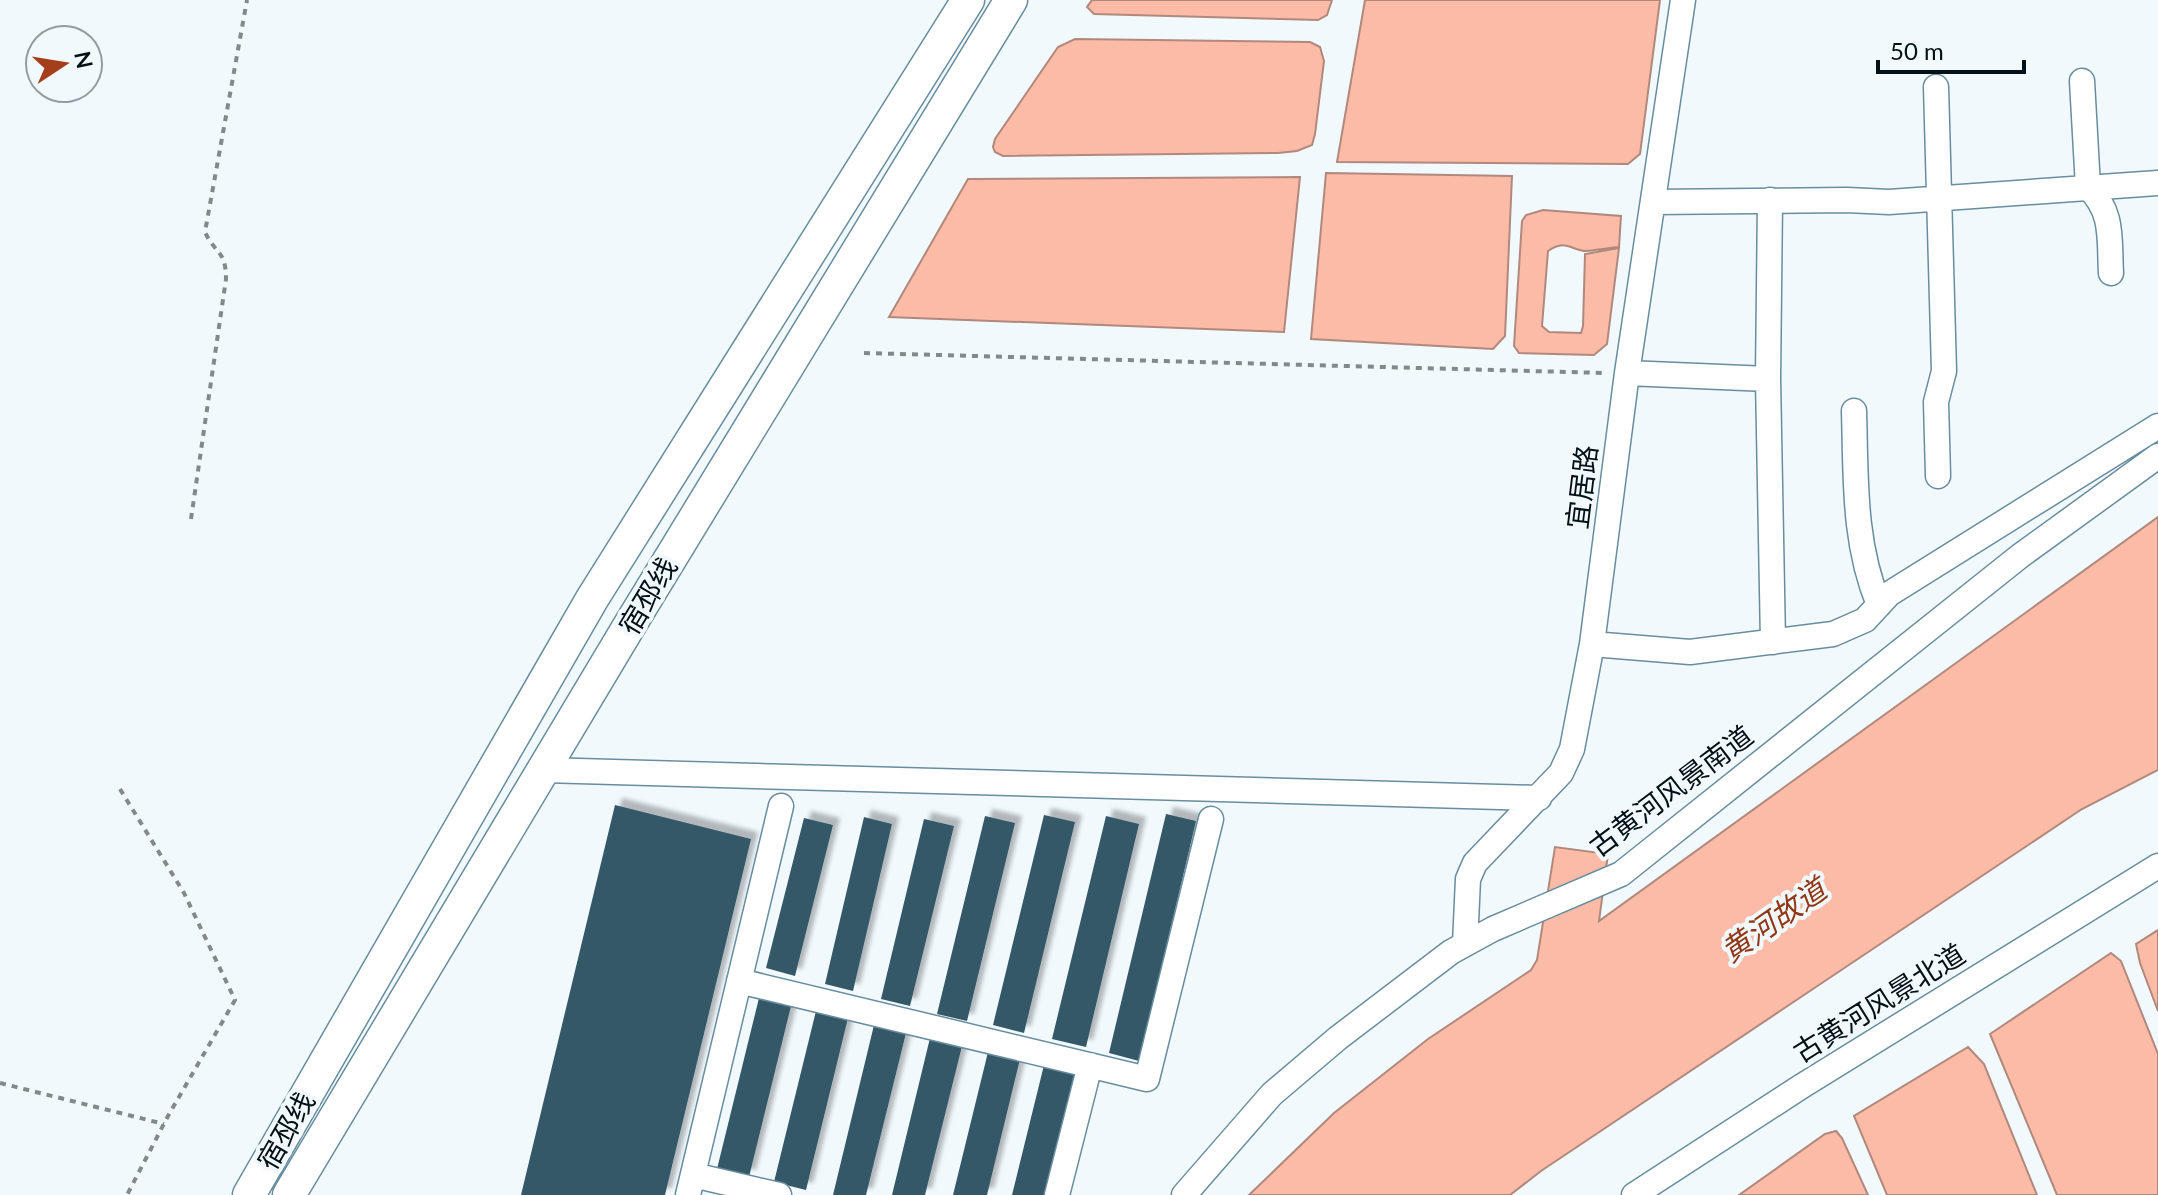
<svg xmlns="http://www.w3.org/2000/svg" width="2158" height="1195" viewBox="0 0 2158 1195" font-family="Lato,'Noto Sans SC',sans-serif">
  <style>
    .water { fill: #fcbba7; stroke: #b1887c; stroke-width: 2 }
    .building { fill: #355868; filter: url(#shadow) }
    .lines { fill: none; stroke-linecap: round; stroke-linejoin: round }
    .minor-casing { stroke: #688d9e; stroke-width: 27 }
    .major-casing { stroke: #688d9e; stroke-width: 35 }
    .path { stroke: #7f898e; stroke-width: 4; stroke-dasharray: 6 6; stroke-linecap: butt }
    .minor { stroke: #fff; stroke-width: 24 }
    .major { stroke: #fff; stroke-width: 32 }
    .labels { text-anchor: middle; stroke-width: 8; stroke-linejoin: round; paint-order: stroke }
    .street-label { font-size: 28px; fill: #031016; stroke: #f1f9fd }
    .water-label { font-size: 30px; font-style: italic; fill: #913716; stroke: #f1f9fd }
  </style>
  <defs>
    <filter id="shadow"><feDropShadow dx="7" dy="-7" stdDeviation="2" flood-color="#0004"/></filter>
  </defs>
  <rect width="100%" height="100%" fill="#f1f9fd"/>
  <path class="water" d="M1092 0H1332L1327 15 1318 20 1094 14 1087 7Z
    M1365 0H1660L1640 154 1628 164 1337 162Z
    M1075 39 1310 42 1320 47 1324 61 1315 134 1312 145 1297 151 1278 153 1003 156 995 152 993 147 995 139 1058 47Z
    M1326 173 1512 176 1505 336 1493 349 1311 339Z
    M1300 177 1284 332 889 317 968 179Z
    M1543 210 1621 216 1619 247C1608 248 1596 250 1586 251 1572 251 1566 238 1548 251L1542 326 1549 332 1581 333 1583 326 1585 254 1619 248 1607 344 1594 355 1519 353 1514 346 1522 221 1526 215Z
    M2158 517V770L2082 809 1541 1171 1510 1195H1249L1334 1113 1428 1039 1531 970 1537 960 1555 847 1608 854 1599 921Z
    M2158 930V1011L2140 963 2136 944Z
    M2111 953 2121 961 2158 1054V1195H2057L1990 1034Z
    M1968 1047 1984 1064 2037 1195H1887L1854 1116Z
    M1836 1131 1842 1138 1868 1195H1739L1825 1134Z"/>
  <path class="building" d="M615 805 751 839 665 1195H521Z
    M1166 814 1196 821 1139 1061 1109 1053Z
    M1044 815 1075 822 1024 1033 993 1025Z
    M985 816 1015 823 967 1021 937 1014Z
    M1106 816 1139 824 1086 1047 1052 1039Z
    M864 817 892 824 853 991 825 984Z
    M804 818 833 825 795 976 766 968Z
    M924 819 954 826 910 1006 881 999Z
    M759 998 791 1006 749 1177 717 1169Z
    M816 1011 848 1018 806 1190 774 1182Z
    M874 1025 906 1033 866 1195H833Z
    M930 1038 962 1046 925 1195H892Z
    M988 1052 1020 1059 987 1195H953Z
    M1044 1065 1076 1073 1046 1195H1012Z"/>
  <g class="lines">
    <g class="minor-casing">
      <path id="minor" d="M2082 81 2088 187C2114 213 2109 238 2111 273
        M1936 87 1944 371 1936 402 1938 476
        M1770 200 1768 379 1773 642
        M1653 202 1847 200 1889 202 2158 183
        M1627 373 1768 379
        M1854 411C1856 478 1853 542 1879 605
        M1592 644 1690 652 1833 634 1865 620 1889 594 2158 426
        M543 770 1539 798
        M1465 944 1468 879 1475 863 1561 773 1572 749 1592 644 1627 373 1683 0
        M739 981 1147 1079 1211 819
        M693 1175 779 1195
        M688 1195 781 806
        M1057 1195 1090 1065
        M1184 1195 1272 1094 1338 1038 1451 952 1493 929 1621 874 2020 556 2158 456
        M1634 1195 1802 1086 2158 866"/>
    </g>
    <g class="major-casing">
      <path id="major" d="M249 1195 592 599 968 0
        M289 1195 631 623 1011 0"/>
    </g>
    <path class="path" d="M864 353 1605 373
      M191 519 226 279C226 250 215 254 205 232L247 0
      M120 789 184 893 235 1000 168 1116 127 1195
      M0 1083 164 1124"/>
    <use href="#minor" class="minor"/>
    <use href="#major" class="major"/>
  </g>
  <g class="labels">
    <g class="street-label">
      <text transform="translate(1582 487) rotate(-83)" y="10">宜居路</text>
      <text transform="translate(648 596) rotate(-59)" y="10">宿邳线</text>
      <text transform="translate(1671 791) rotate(-37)" y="10">古黄河风景南道</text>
      <text transform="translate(1879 1003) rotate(-32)" y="10">古黄河风景北道</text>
      <text transform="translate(286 1131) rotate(-60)" y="10">宿邳线</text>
    </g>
    <g class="water-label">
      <text transform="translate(1774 921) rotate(-35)" y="10">黄河故道</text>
    </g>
  </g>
  <g transform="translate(64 64) rotate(78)"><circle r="38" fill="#f1f9fd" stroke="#929ca1" stroke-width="2"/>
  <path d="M0-6L14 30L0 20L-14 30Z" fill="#a53e1a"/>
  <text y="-12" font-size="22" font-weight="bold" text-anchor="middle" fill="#031016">N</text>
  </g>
  <path d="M1878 60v12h146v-12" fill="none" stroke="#031016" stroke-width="4"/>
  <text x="1890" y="60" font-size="24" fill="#031016" stroke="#f1f9fd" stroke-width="6" paint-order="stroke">50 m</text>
</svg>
